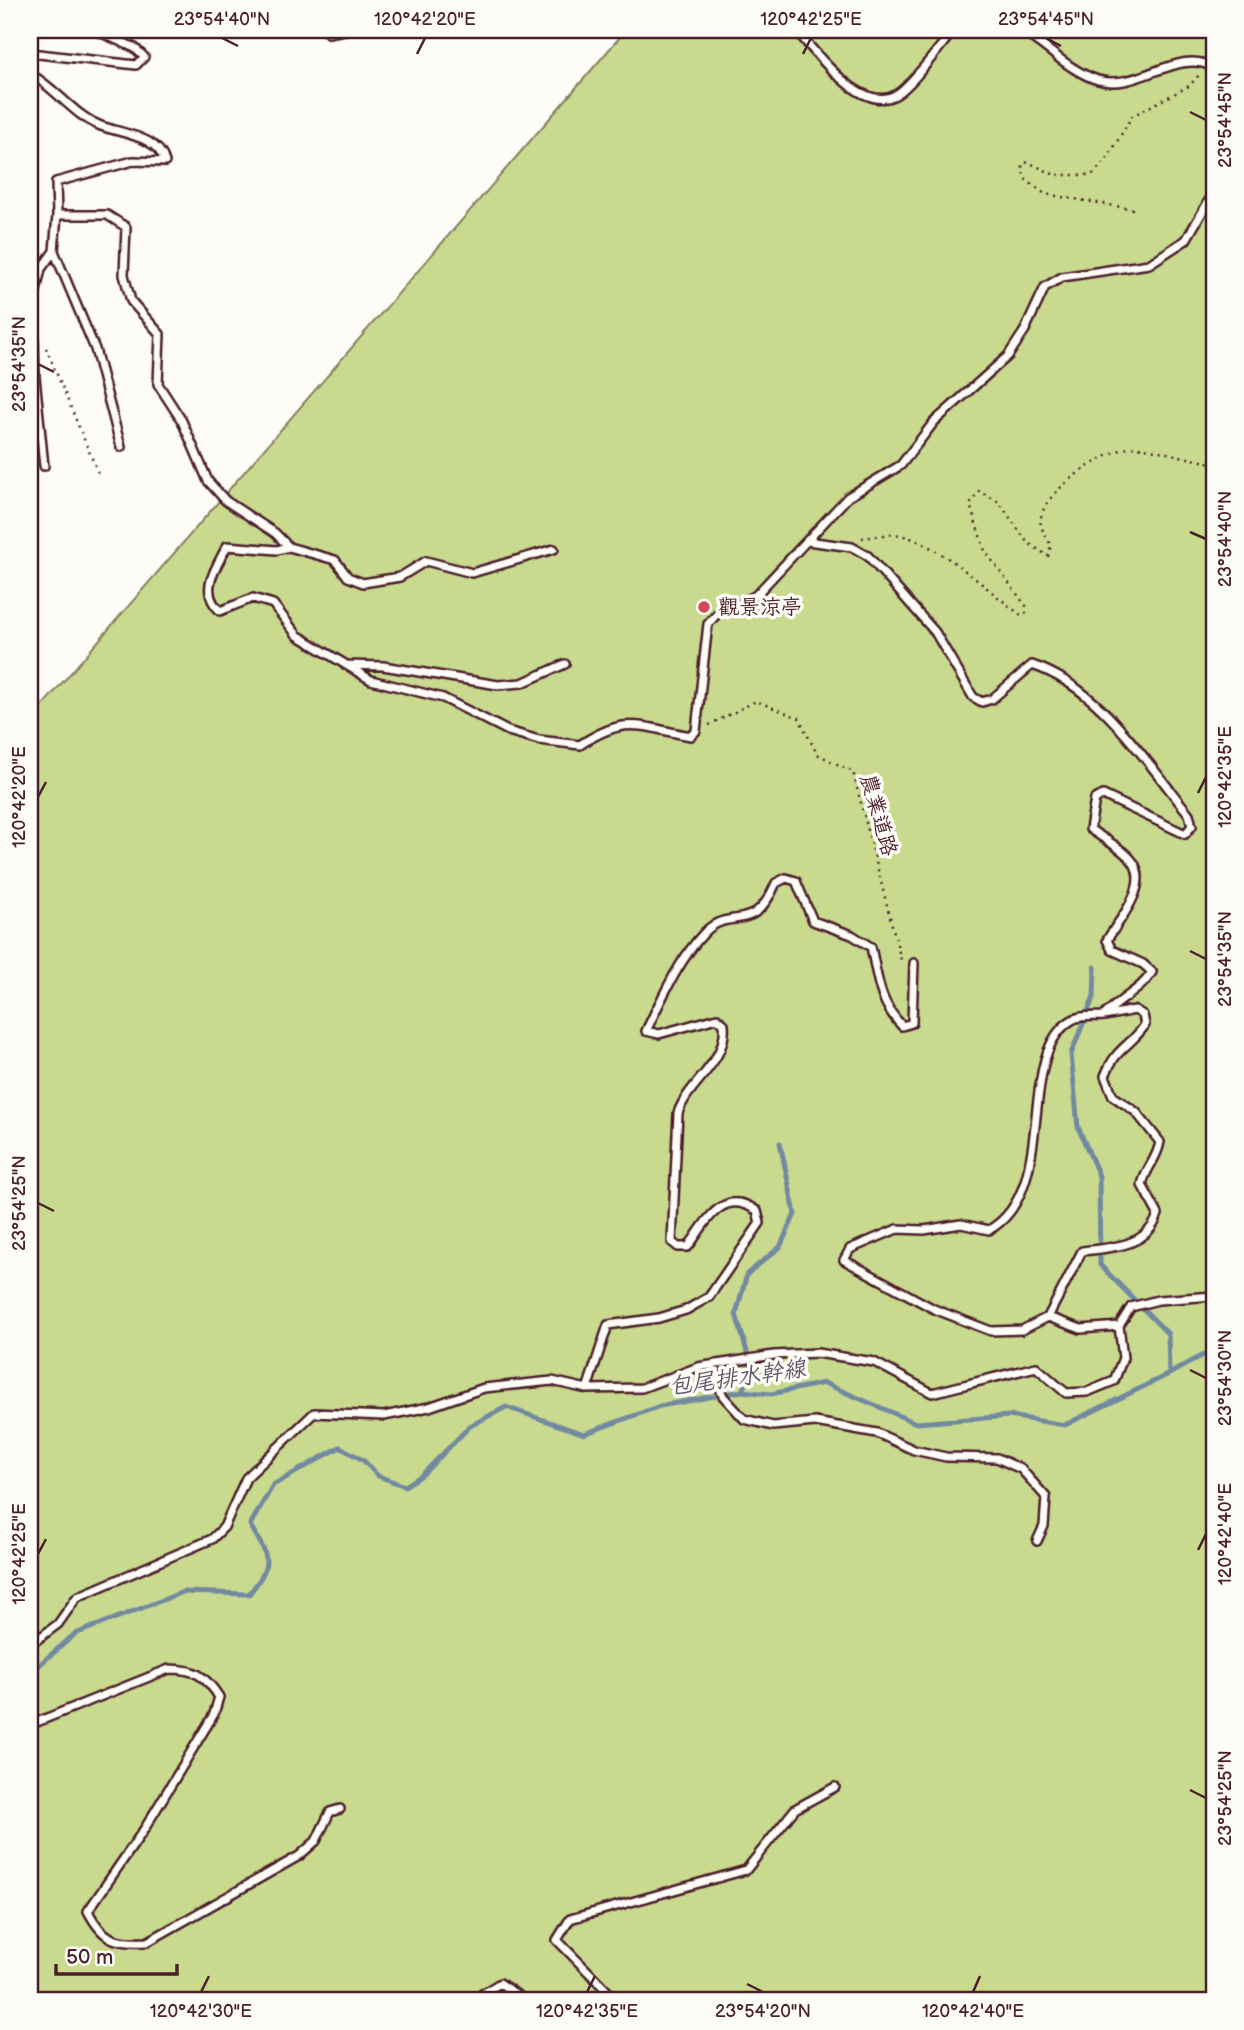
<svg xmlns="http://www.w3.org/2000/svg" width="1244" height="2030" viewBox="0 0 1244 2030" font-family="'Balsamiq Sans','LXGW WenKai TC',sans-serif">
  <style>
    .green { fill: #c9da8f; stroke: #8a7c5d; stroke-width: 2 }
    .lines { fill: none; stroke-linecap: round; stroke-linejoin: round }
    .stream { stroke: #728aa0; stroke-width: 5 }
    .service-casing { stroke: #4a1f2b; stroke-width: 12 }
    .path { stroke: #4a1f2b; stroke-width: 2.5; stroke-dasharray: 2 5; stroke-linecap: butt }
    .service { stroke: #fdfcf7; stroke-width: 7 }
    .ticks { fill: none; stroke: #4a1f2b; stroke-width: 2.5 }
    .poi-dot { fill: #d1495b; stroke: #fdfcf7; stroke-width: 2.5 }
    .labels { text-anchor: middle; stroke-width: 7; stroke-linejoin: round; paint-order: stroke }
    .poi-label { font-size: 21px; fill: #4a1f2b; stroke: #fdfcf7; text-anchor: start }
    .street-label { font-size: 21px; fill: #4a1f2b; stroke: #fdfcf7 }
    .water-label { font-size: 23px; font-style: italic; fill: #5e5566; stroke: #fdfcf7 }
    .neatline { fill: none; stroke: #4a1f2b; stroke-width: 2.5 }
    .ticks-label { font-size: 18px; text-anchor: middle; fill: #4a1f2b }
  </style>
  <rect width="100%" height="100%" fill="#fdfcf7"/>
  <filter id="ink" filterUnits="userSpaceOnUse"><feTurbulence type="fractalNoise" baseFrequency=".0143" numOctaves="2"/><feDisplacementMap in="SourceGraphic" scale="14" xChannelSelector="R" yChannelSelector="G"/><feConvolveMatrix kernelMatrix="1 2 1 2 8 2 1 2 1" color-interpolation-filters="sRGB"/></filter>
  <g filter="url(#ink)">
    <path class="green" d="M626 30H1214V2000H30V720Z"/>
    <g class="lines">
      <path class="stream" d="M1169 1374 1214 1349
        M742 1391 752 1369 736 1314 747 1274 780 1247 795 1214 780 1143
        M30 1673 75 1634 183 1592 249 1594C274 1563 269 1557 250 1525L273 1485 340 1447 363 1460 378 1476 405 1486 422 1475 470 1426 506 1407 584 1434 660 1406 742 1391 771 1394 824 1383 916 1423 1009 1416 1065 1425 1169 1374 1168 1334 1100 1265 1099 1176 1078 1127 1071 1054 1094 996 1095 967"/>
      <g class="service-casing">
        <path id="service" d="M325 30 328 33 345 30
          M796 30C815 52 863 116 897 94 913 84 940 46 954 30
          M1019 30C1046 44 1068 71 1098 80 1138 92 1179 46 1214 68
          M30 53 136 65 144 57 135 48 95 30
          M30 74C55 87 74 116 101 126 123 134 158 136 165 162L133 161 56 182 57 215H107L126 227 124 275 131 301 160 334 158 384 182 421 208 481 226 501 275 533 289 547 277 550 227 546C216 568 198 591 220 611L253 598 273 604 297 635 371 680 443 698 508 731 539 740 580 745C627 714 640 727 691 736L696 731 708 624 717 614 755 596 848 497 901 465 934 422 1008 356 1025 330 1045 287 1062 277 1149 264 1186 240 1214 192
          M54 251 95 349 121 447
          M44 466 35 377 33 305 41 269 54 251 57 215
          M807 541 852 547 868 556 935 632 973 697 982 702 992 699 1032 665C1100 687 1145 761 1189 814L1192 826 1185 834 1103 795 1095 799 1090 829C1102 838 1124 849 1133 862 1150 886 1119 920 1107 940L1112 950 1143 964 1152 972C1141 991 1118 999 1104 1016L1135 1010 1143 1015 1145 1025C1129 1048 1116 1047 1105 1076L1113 1096 1136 1112 1160 1142C1157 1160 1145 1169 1142 1185L1158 1214C1149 1246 1112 1248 1082 1251L1048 1317
          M289 547 335 560 348 577 363 583 400 577 426 561 472 573 554 549
          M346 665 383 666 498 685 522 683 565 664
          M1104 1016C1094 1017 1080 1015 1072 1020 1014 1054 1060 1190 989 1230L961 1224 924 1230 897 1229 850 1249 844 1260 934 1309 991 1331 1022 1330 1048 1317 1081 1329 1119 1326
          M716 1364 718 1384 723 1396 744 1419 773 1426 815 1422 877 1433 914 1450 946 1457 997 1458 1021 1469 1046 1497 1044 1526 1037 1541
          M587 1389 608 1325 659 1318 686 1310 709 1297 760 1223 757 1211C722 1186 706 1223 688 1247H678L672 1242 678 1113C689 1081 728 1062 724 1024L717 1018 659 1034 646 1031C662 998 679 959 705 932 730 906 753 937 776 883L786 878 796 881 813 921 852 935 871 947C878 978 878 1001 902 1026L912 1023 914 963
          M30 1645 58 1624 77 1597 212 1539 224 1527 246 1478 314 1413 384 1416 429 1407 484 1388 552 1381 587 1389 642 1388 698 1367 774 1355 817 1353 874 1362 932 1393 1036 1367 1066 1393 1087 1392 1114 1381 1123 1358 1119 1326 1131 1307 1158 1300 1214 1296
          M30 1718 37 1722 169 1669C195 1669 205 1675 219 1697L214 1714 145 1828 88 1911C103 1940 115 1944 147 1942L299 1856 316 1841 330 1812 340 1809
          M479 2000 482 1994 500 1983 524 2000
          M616 2000 557 1940 570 1919 746 1870 795 1809 835 1787"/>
      </g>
      <path class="path" d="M1133 209 1045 194 1025 179 1022 165 1028 162 1055 175H1092L1107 159 1132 116 1189 86 1199 75
        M46 348 99 475
        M862 538C874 537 889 533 900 535 940 544 987 590 1021 615L1026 613V606L985 551 970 505 979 491 999 502 1027 542 1048 556 1051 545C1048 540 1043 532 1041 526 1034 495 1107 449 1134 447 1151 447 1194 461 1214 463
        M709 725 756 701 799 718 817 754 853 772 902 964"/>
      <use href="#service" class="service"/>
    </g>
  </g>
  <path class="ticks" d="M222 38 238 46M1046 38 1061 46M417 54 425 38M803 54 811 38M1190 112 1206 120M38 364 54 372M1190 532 1206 539M1198 793 1206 777M38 797 46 782M1190 951 1206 959M38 1203 54 1211M1190 1370 1206 1378M1198 1550 1206 1534M38 1554 46 1539M1190 1790 1206 1798M747 1984 763 1992M201 1992 209 1976M587 1992 595 1976M973 1992 980 1976"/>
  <circle class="poi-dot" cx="704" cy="607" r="7"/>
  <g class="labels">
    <g class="poi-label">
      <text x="718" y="614">觀景涼亭</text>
    </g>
    <g class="street-label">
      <text transform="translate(879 815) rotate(74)" y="7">農業道路</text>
    </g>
    <g class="water-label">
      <text transform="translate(737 1377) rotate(-8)" y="8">包尾排水幹線</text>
    </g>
  </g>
  <rect width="1244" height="2030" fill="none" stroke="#fdfcf7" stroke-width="77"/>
  <path d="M56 1964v10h121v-10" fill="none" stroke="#4a1f2b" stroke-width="3.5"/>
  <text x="66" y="1964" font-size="21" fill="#4a1f2b" stroke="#fdfcf7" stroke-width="5" paint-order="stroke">50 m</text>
  <rect x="38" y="38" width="1168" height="1954" class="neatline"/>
  <g class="ticks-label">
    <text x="222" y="25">23°54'40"N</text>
    <text x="425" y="25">120°42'20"E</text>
    <text x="811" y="25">120°42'25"E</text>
    <text x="1046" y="25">23°54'45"N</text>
    <text transform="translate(1225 120) rotate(-90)" y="6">23°54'45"N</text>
    <text transform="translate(19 364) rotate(-90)" y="6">23°54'35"N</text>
    <text transform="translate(1225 539) rotate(-90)" y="6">23°54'40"N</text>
    <text transform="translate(1225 777) rotate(-90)" y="6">120°42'35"E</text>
    <text transform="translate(19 797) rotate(-90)" y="6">120°42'20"E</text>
    <text transform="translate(1225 959) rotate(-90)" y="6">23°54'35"N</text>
    <text transform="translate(19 1203) rotate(-90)" y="6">23°54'25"N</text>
    <text transform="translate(1225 1378) rotate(-90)" y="6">23°54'30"N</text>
    <text transform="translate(1225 1534) rotate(-90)" y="6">120°42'40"E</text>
    <text transform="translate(19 1554) rotate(-90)" y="6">120°42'25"E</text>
    <text transform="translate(1225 1798) rotate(-90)" y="6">23°54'25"N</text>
    <text x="201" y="2017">120°42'30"E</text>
    <text x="587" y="2017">120°42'35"E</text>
    <text x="763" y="2017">23°54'20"N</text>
    <text x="973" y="2017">120°42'40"E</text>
  </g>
</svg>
